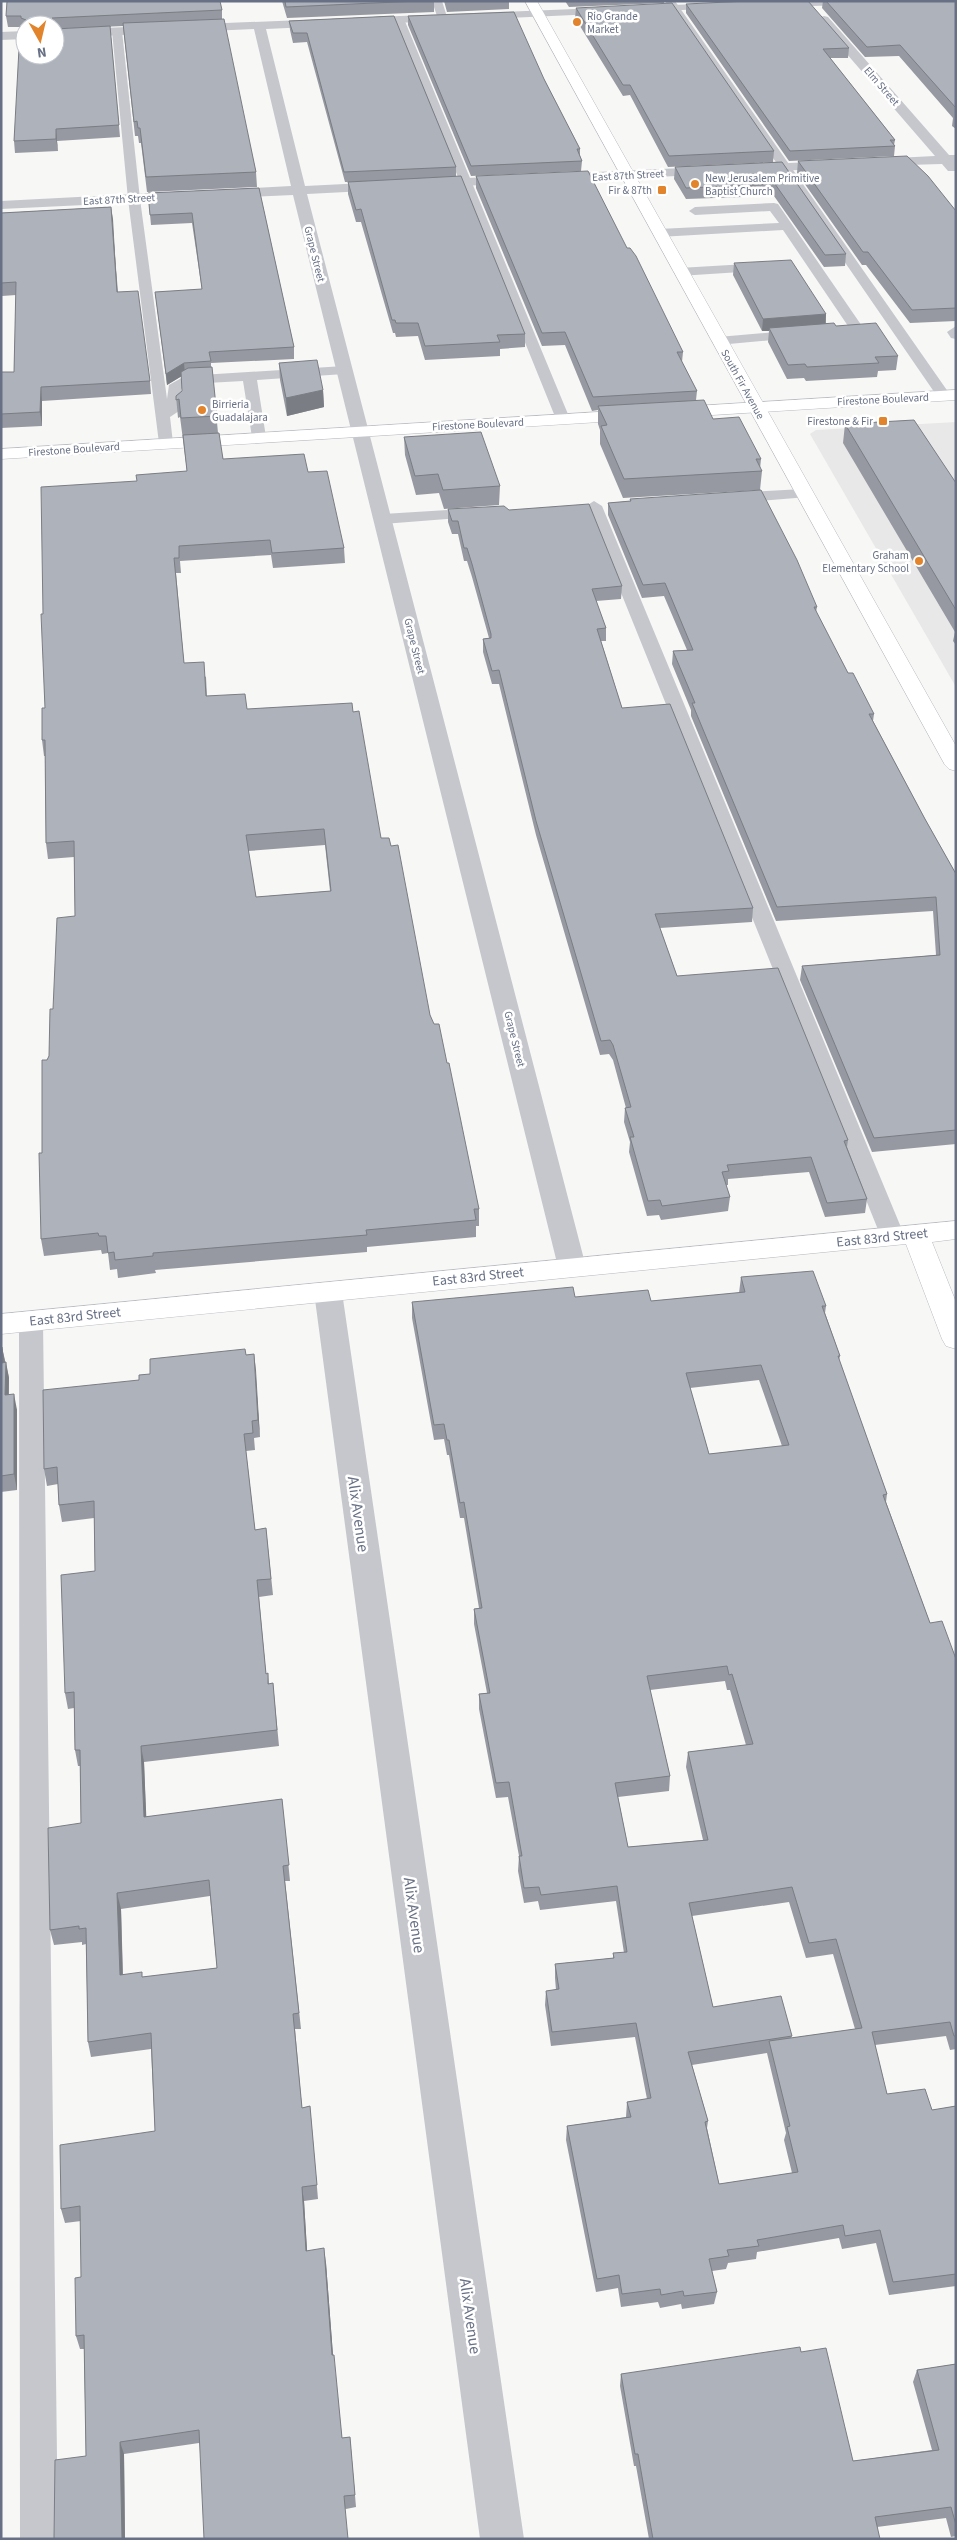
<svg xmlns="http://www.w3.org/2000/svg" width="957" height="2540" viewBox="0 0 957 2540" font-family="'Source Sans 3',sans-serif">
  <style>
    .built { fill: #e8e8e8 }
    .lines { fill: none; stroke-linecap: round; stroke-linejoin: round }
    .secondary-casing { stroke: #b8bac0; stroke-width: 1 }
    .primary-casing { stroke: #b8bac0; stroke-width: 1 }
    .lane { fill: #c5c7cc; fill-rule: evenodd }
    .street { fill: #c5c7cc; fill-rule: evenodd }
    .secondary { fill: #fff; fill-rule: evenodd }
    .primary { fill: #fff; fill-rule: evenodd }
    .wall { fill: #9699a1; fill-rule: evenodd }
    .shaded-wall { fill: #7a7d83 }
    .building { fill: #aeb2bb; stroke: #7a7d83; fill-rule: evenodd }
    .poi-dot { fill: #e1842b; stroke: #fff; stroke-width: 2 }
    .labels { text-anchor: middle; stroke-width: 5; stroke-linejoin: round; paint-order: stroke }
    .far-poi-label { font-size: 11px; fill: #677085; stroke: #fff; text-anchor: start }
    .far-street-label { font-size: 11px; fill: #677085; stroke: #fff }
    .street-label { font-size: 14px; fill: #677085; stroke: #fff }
    .near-street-label { font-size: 16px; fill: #677085; stroke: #fff }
  </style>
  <rect width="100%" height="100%" fill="#f7f7f5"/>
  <path class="built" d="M956 422V687L810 434 816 430Z"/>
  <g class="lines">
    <g class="secondary-casing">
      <path id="secondary" d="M525 1H537L956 746V771L949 769 945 765Z
        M956 1221V1239L932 1242 956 1302V1349L946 1346 942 1339 906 1244 1 1334V1314Z"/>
    </g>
    <g class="primary-casing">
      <path id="primary" d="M956 390V400L1 459V449Z"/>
    </g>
    <path class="lane" d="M432 1H442L447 17 446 19H438Z
      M665 1H675L951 396 949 399H939Z
      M399 16 404 19 570 419 568 422H558L556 419 394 19Z
      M117 28 122 31 140 199 167 399 169 385 185 376 344 366 351 370 344 374 257 380 266 437 264 440 259 441 252 437 243 381 189 384 181 389 182 409 170 417 173 443 166 447 159 443 128 199 112 31Z
      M774 203 778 204 864 329 862 332 718 345 711 341 718 337 848 326 783 230 659 237 653 233 659 229 779 223 770 211 695 215 689 211 695 207Z
      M766 263 771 264 772 267 771 270 679 276 673 272 679 268Z
      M956 326V339L951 338 947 332Z
      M803 489 808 491 811 494 808 497 733 503 725 498 733 493Z
      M594 501 602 506 905 1237 901 1243 893 1245 885 1243 881 1237 586 506Z
      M480 508 485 510 488 513 485 516 383 524 375 519 383 514Z
      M31 1312 40 1315 43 1321 58 2539H20L19 1321 22 1315Z"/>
    <path class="street" d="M770 1H895L889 4 773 7 767 4Z
      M722 3 728 6 726 8 266 29 305 186 385 182 392 186 385 190 307 194 586 1267 582 1274 572 1277 562 1274 558 1267 293 195 1 209V201L291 186 254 29 55 38V30Z
      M824 16 828 17 949 155H956V171H948L942 164 870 166 868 163 870 160 875 159 935 156 820 23V17Z
      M25 31V39L1 40V32Z
      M834 161 841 165 839 168 553 182 546 178 553 174Z
      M512 176 517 177 519 180 517 183 425 188 418 184 425 180Z
      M328 1282 338 1285 342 1292 524 2539H480L314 1292 318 1285Z"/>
    <use href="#secondary" class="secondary"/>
    <use href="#primary" class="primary"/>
  </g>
  <path class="wall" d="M282 1H434V12L287 18Z
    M444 1H509V9L447 12Z
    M565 1H664V3L569 7Z
    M823 1H955L956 2V129L952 126 953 118 899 56 865 57 822 8Z
    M686 4 849 48 848 58H830L895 140 894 145 895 146 894 156 789 161 686 13Z
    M576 8 774 151 773 162 668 167 630 95 623 96 575 18Z
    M222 10V19L256 172 257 187 147 192 141 143H139L138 136H135L123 26 55 29V25H25V55L110 26 120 137 57 141 58 151 15 153 14 141 23 30 22 29V27H8L6 16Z
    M394 16 456 167V176L525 334V347L500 349V356L425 360 418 336 396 337 395 333H393L361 222H356L348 194V182H345L307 42 293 43 290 30 289 21Z
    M408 16 544 79 580 149V156L582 161 581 171 471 176 408 25Z
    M798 161 956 211V321L910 323 866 265H862L797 173Z
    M782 162 846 254 845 266 824 267 774 196 686 199 674 179 675 167Z
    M476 176 627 248 683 352 682 362 697 391 696 400 713 419 761 459 760 469 762 471 760 490 623 498 600 444V430L598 424V410L592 411 565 345 542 346 476 188Z
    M259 188 294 347V359L211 363V367H212L218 433 223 459 308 472 344 548 345 563 273 568 271 555 180 561 181 573H176L184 663 206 677 207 696 247 709 381 838 430 1015 447 1063 479 1209V1226H476V1237L367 1247V1252L155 1270 156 1273 118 1278 117 1269 110 1270 108 1253 102 1254 101 1250 44 1256 41 1239 42 1153 47 1060 49 1056 53 1009 75 916 74 857 48 859 46 843 45 756H44L42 740 45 708 43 614 137 481 187 471 180 417 178 418 176 396 182 391V376L167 385 155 292 202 290 192 223 151 225 148 193ZM325 845 330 891 256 897 248 851Z
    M111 207 118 292 150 381 151 394 42 401V426L1 428V372H14L16 295 2 296 1 291V213Z
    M734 263 826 314V323L836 326 898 356 896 370 878 371 877 377 806 381 804 378 787 379 768 342 769 331H762L733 275Z
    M279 363 323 390 324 407 287 416 280 380Z
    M845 424 956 483V645L953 641 955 632 843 443Z
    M404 437 500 486 499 505 444 509 439 493 416 495 405 455Z
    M630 499 817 607 816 612 848 673 874 714 873 721 925 819 956 874V1144L872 1152 800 980 802 966 936 955 933 911 776 921 691 716V710L672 664 673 651 687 650 664 596 642 598 608 515V503L630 501Z
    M448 509 509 510 622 586 621 599 596 601 606 628V641H601L622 708 753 908 752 922 660 928 677 976 848 1140 847 1147 867 1199 865 1213 825 1217 809 1172 728 1179V1185H726L730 1197 728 1211 661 1220 659 1215 647 1216 629 1152 630 1142 624 1122 625 1108H626L613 1060 609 1054 600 1055 536 835 499 684H492L483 652V639L489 638 472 577 467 561H464L458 534H452L448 522Z
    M741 1277 826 1306 825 1313 840 1356 839 1360 887 1494 886 1502 930 1623 956 1659V2049L950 2050 946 2036 875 2045 887 2094 932 2110 956 2106V2286L889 2295 876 2243 842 2249 839 2238 757 2252 756 2259 728 2263 726 2269 712 2271 717 2292 714 2304 682 2309 681 2304 660 2308 658 2302 621 2307 618 2288 596 2292 566 2140 567 2126 626 2117 627 2102 647 2099 635 2037 551 2046 545 2005 546 1991 556 1990 555 1978V1964L613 1958V1953H624L616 1901 540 1910 538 1901 524 1903 518 1871 519 1856 508 1797 496 1798 479 1709V1694L487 1693 474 1624V1609L479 1608 464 1518H460L449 1455H447L444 1439 434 1440 412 1318V1302L575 1297 651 1301 739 1293ZM759 1380 782 1446 709 1454 690 1388ZM725 1681 727 1690H730L746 1745 688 1752 686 1767 703 1840 628 1847 618 1797 669 1791 670 1776 650 1690ZM789 1902 806 1958 833 1954 855 2029 791 2038 792 2036 713 2007 692 1916ZM767 2053 786 2133 784 2140 792 2173 719 2184 707 2128 708 2121 692 2065Z
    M1 1347H2L9 1378V1395L17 1410V1490L1 1492Z
    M254 1354 260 1437 254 1438 255 1450 246 1451 255 1530 266 1528 273 1595 259 1597 266 1674 268 1673 269 1684 273 1683 279 1746 144 1762 146 1817 282 1799 290 1881H285L301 2029H295L302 2108 310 2106 318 2199 304 2201 307 2251 326 2263 333 2355 342 2438 350 2437 356 2507 346 2509 199 2443 124 2454 125 2539H54L86 2456 84 2349H80L76 2336 81 2277V2221L65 2223 61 2209 155 2131 151 2049 91 2057 88 2042 86 1944 82 1945V1942L54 1945 50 1930 81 1823 80 1766H78L75 1750 74 1708 68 1709 65 1693 95 1571 94 1518 62 1522 59 1505 58 1484 47 1486 44 1469 139 1380 150 1374 246 1355ZM210 1896 217 1968 143 1977 123 1974 121 1909Z
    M801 2352 853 2461 932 2450 913 2382 917 2370 956 2364V2536L951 2537 946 2518 877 2527 880 2539H649L636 2466H634L620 2386 621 2374Z"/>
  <path class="shaded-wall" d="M56 129 57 141 58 151 56 139Z
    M111 207 113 219 118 305 117 292Z
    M826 314 825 326 769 328V331H762L763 319Z
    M184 363 185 374 167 385 166 374Z
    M41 387 42 401V426L40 412Z
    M323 390 324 407 287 416 286 398Z
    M2 1347 5 1362 2 1363Z
    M254 1354 256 1370 260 1437 258 1420Z
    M6 1362 9 1378 8 1410 5 1395Z
    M14 1394 17 1410V1490L14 1474Z
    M141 1746 144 1762 147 1833 144 1817Z
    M117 1893 121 1909 123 1990 120 1975Z
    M302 2187 304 2201 308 2265 306 2251Z
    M324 2248 326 2263 334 2368 332 2355Z
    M120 2442 124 2454 125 2539H122Z"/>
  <path class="building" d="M7 1H220L222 10 52 18 53 25H25L26 20 21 18V16H6Z
    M285 1H419L286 7Z
    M748 1H808L849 48 823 49 895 140H890L895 146 790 151 686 4Z
    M826 1H955L956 2V108L900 45 867 47Z
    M672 3 774 151 669 156 630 85H623L576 8Z
    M514 12 544 79 580 149H577L582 161 471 166 408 16Z
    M394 16 456 167 344 172 307 33H293L289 21Z
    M224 19 256 172 146 177 140 128H138L137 121 134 122 123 23Z
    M110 26 119 125 56 129V139L14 141 20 30 25 29V55H55V29Z
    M907 156 928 176 956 211V308L912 310 868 252H863L798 161Z
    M782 162 846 254 825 255 775 184 686 188 675 167Z
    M588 171 627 248H630L636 256 683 352H677L697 391 593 397 565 332 542 333 476 176Z
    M461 176 525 334 497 335 500 342 425 346 418 323H396L395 320H392L361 209 356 210 348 182Z
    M259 188 294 347 209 352 211 361 184 363 166 374 155 292 202 289 192 213 150 215 148 193Z
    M111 207 117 292 138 291 150 381 41 387 40 412 1 414V372H14L16 282 1 283V213Z
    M791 260 826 314 763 319 734 263Z
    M834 323 836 326 876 323 898 356 875 357 879 363 807 367 805 364 788 365 769 328Z
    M317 360 323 390 286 398 279 363Z
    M212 367 217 416 181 418 179 399 176 400V396L182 391 181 372 188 368Z
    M704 400 713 419 739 417 761 459H756L762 471 624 479 601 426 607 425 598 406Z
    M914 420 956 483V610L845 424Z
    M481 432 500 486 443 490 438 474 415 476 404 437Z
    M219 433 223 459 304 454 308 472 327 471 344 548 272 553 270 540 179 546V558H174L184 663 204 662 206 696 245 694 247 709 352 703 353 712 359 711 381 838H389L391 846 398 845 430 1015 434 1024H439L447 1063H449L479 1209H474L476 1220 366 1230 367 1235 153 1253V1256L115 1260 114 1252 108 1253 106 1236H99L98 1233 41 1239 39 1153H42V1060H47L49 1056 50 1009H53L57 918 75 916 74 841 46 843 45 740H42V708H45L41 614H43L41 487 137 481 136 475 187 471 183 435ZM324 829 331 891 256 897 246 835Z
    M761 490 797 560 817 607H814L848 673H853L874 714H869L925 819 956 874V1130L874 1138 802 966 940 955 936 897 777 907 692 703H695L673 651 693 650 665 583 643 585 608 503 631 501 630 499Z
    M589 504 622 586 592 589 606 628 597 629 622 708 670 704 753 908 655 914 677 976 778 968 848 1140 844 1141 867 1199 827 1203 811 1157 727 1165 729 1171 722 1172 730 1197 662 1206 660 1200 648 1201 630 1137H634L625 1108 631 1107 613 1045 610 1040 601 1041 536 821 499 670 492 671 483 639 491 638V634L472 564 467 548H464L458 521H452L448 509 504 506 509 510Z
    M813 1271 826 1306H822L840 1356H838L887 1494 883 1495 930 1623 942 1621 956 1659V2036H954L950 2022 872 2032 887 2094 925 2089 932 2110 956 2106V2274L893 2282 880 2230 845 2236 843 2225 757 2240 759 2246 727 2250 729 2256 709 2259 717 2292 684 2296 683 2291 661 2295 660 2289 622 2294 619 2275 597 2279 567 2126 631 2117 627 2102 651 2098 636 2023 552 2032 546 1991 559 1989 555 1964 614 1958 613 1953 627 1952 617 1886 541 1895 539 1887 524 1888 519 1856H522L509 1782 496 1783 479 1694 490 1693 474 1609 482 1608 464 1502 460 1503 449 1440H447L444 1424 434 1425 412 1302 573 1287 575 1297 648 1290 651 1301 745 1292 741 1277ZM761 1365 789 1445 709 1454 686 1373ZM727 1666 729 1675 732 1674 753 1744 688 1752 708 1840 628 1847 615 1783 670 1776 647 1676ZM792 1887 809 1943 836 1939 862 2028 769 2041 790 2126 787 2127 798 2172 719 2184 705 2122 708 2121 688 2052 792 2036 781 1996 713 2007 689 1903Z
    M1 1347H2V1363L6 1362 5 1395 14 1394V1474L1 1476Z
    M245 1349 246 1355 254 1354 258 1420 252 1421 253 1433 244 1434 255 1530 266 1528 271 1579 257 1580 266 1674 268 1673V1684L273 1683 277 1730 141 1746 144 1817 282 1799 289 1865 283 1866 299 2013 293 2014 302 2108 310 2106 317 2185 302 2187 306 2251 324 2248 332 2355H334L342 2438 350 2437 355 2495 344 2496 348 2539H204L199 2430 120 2442 122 2539H54L55 2460 86 2456 84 2335 76 2336 75 2278 81 2277 80 2206 61 2209 60 2145 155 2131 151 2033 88 2042 86 1928 79 1929V1926L50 1930 48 1828 81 1823 80 1750H75L74 1692 65 1693 61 1575 95 1571 94 1501 59 1505 57 1467 44 1469 43 1390 139 1380V1375L150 1374V1359ZM209 1880 217 1968 142 1977V1972L120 1975 117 1893Z
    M800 2347 801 2352 826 2348 853 2461 939 2450 917 2370 956 2364V2525L951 2507 875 2517 880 2539H653L638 2454H635L621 2374Z"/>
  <g class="poi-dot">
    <circle cx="577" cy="22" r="5"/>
    <circle cx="695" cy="184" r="5"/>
    <rect x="657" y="185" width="10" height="10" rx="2.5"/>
    <circle cx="202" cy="410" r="5"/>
    <rect x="878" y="416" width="10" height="10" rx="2.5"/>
    <circle cx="919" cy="561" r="5"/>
  </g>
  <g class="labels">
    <g class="far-poi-label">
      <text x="587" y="20">Rio Grande<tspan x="587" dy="13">Market</tspan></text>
      <text x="705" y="182">New Jerusalem Primitive<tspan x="705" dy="13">Baptist Church</tspan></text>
      <text x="652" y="194" text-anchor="end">Fir &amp; 87th</text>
      <text x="212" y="408">Birrieria<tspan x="212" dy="13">Guadalajara</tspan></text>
      <text x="873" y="425" text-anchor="end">Firestone &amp; Fir</text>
      <text x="909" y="559" text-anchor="end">Graham<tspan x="909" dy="13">Elementary School</tspan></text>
    </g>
    <g class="far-street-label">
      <text transform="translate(882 86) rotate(49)" y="4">Elm Street</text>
      <text transform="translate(628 175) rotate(-3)" y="4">East 87th Street</text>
      <text transform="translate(119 199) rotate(-3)" y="4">East 87th Street</text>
      <text transform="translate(315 254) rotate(76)" y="4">Grape Street</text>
      <text transform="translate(743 384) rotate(61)" y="4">South Fir Avenue</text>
      <text transform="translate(883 399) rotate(-3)" y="4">Firestone Boulevard</text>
      <text transform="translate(478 424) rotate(-3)" y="4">Firestone Boulevard</text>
      <text transform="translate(74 449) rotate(-4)" y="4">Firestone Boulevard</text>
      <text transform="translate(415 646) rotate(76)" y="4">Grape Street</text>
      <text transform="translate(515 1039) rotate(76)" y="4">Grape Street</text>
    </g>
    <g class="street-label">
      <text transform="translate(882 1237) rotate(-6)" y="5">East 83rd Street</text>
      <text transform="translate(478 1276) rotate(-6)" y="5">East 83rd Street</text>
      <text transform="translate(75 1316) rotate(-6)" y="5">East 83rd Street</text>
    </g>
    <g class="near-street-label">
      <text transform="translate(359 1514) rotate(82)" y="6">Alix Avenue</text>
      <text transform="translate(415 1915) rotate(82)" y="6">Alix Avenue</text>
      <text transform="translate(471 2316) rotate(82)" y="6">Alix Avenue</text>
    </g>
  </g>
  <rect width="957" height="2540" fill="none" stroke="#677085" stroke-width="5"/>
  <g transform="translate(40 40) rotate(172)"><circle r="24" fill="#ffffff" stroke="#c2c6ce"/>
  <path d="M0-4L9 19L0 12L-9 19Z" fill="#e1842b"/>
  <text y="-8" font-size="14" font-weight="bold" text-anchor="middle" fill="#677085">N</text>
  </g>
</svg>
